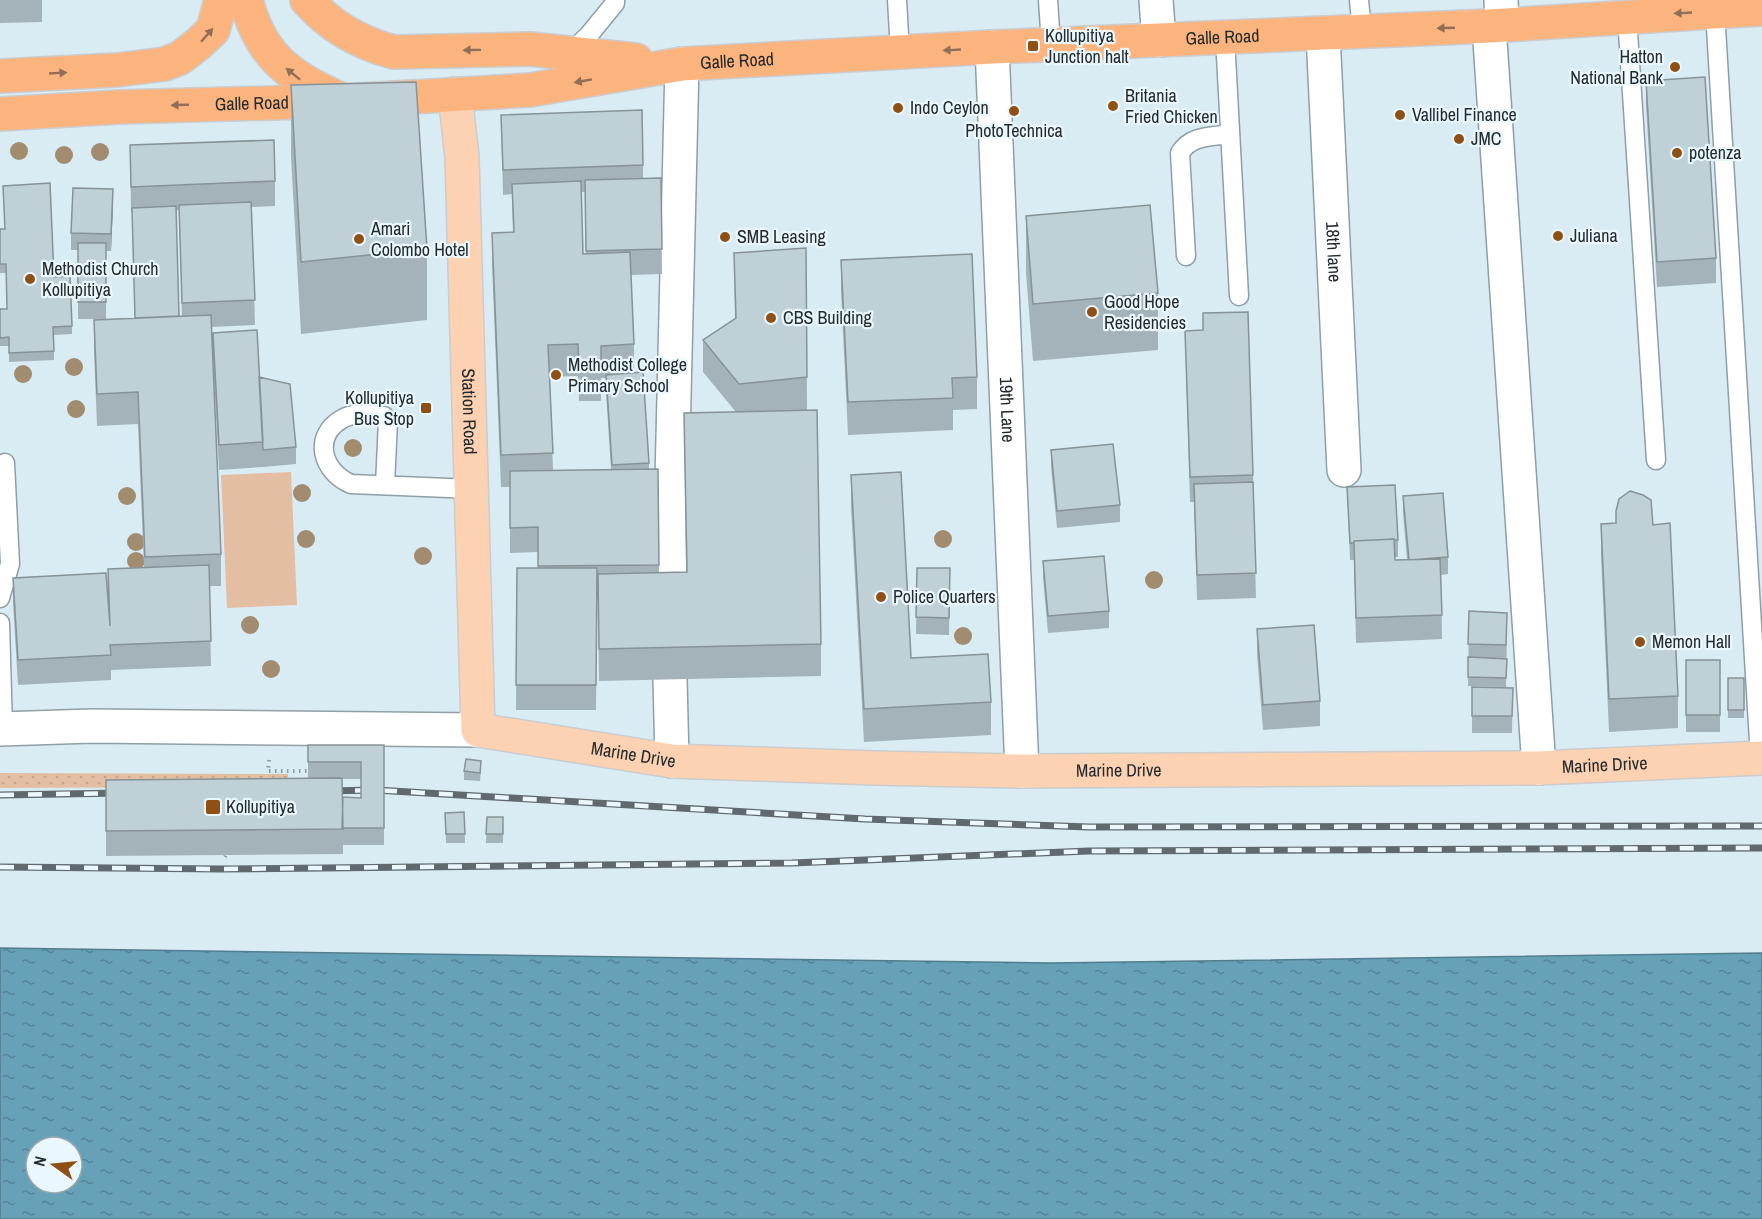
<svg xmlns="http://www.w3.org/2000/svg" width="1762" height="1219" viewBox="0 0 1762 1219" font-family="'Archivo Narrow',sans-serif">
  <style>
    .grass { fill: url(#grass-dots) }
    .green { fill: #e4bea3 }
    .water { fill: url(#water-ripples); stroke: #537d8e; stroke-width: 1.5; fill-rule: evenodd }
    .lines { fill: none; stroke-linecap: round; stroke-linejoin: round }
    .lane-casing { stroke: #8f9fa6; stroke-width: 21 }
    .street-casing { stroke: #8f9fa6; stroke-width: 36 }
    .primary-casing { stroke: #cacccd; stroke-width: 36 }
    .highway-casing { stroke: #cacccd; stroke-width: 36 }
    .path { stroke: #8e9ca1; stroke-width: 4; stroke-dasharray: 1.5 4.5; stroke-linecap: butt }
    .lane { stroke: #fff; stroke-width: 18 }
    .street { stroke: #fff; stroke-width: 33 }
    .primary { stroke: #fdd2b2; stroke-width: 33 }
    .highway { stroke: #fcb47e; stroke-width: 33 }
    .rail-casing { stroke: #5f696e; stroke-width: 7 }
    .rail { stroke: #eaf8fe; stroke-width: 4.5; stroke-dasharray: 14; stroke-linecap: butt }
    .tree { fill: #a28c70 }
    .wall { fill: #a4b3b9; fill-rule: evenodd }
    .shaded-wall { fill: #869296 }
    .building { fill: #bfd0d7; stroke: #869296; stroke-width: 1.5 }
    .oneway { fill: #906f56 }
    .poi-dot { fill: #8f5016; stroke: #eaf8fe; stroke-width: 2 }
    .labels { text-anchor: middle; stroke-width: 4.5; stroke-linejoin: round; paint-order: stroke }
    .poi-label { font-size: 18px; fill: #232a2d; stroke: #eaf8fe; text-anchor: start }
    .street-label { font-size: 18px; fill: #232a2d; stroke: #eaf8fe }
  </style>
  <defs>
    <pattern id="grass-dots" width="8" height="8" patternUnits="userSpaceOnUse" patternTransform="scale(1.5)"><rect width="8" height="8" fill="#e4bea3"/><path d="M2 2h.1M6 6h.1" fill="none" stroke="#c3a38d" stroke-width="1.8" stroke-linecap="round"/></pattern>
    <pattern id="water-ripples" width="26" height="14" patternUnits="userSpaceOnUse" patternTransform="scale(1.5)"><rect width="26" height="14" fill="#67a1b8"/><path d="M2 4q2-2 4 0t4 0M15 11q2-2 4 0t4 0" fill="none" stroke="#548396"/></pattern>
  </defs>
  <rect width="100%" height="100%" fill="#daecf3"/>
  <path class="grass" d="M0 773 288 774V787L0 788Z"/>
  <path class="green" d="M291 472 297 605 227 608 221 475Z"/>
  <path class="water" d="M0 948 1050 963 1762 953V1219H0ZM36 1147H72V1183H36Z"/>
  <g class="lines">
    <g class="lane-casing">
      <path id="lane" d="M897 0 900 52
        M1048 0 1051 45
        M1359 0 1362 31
        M1715 11 1760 758
        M1627 17 1656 460
        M1225 38 1239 296
        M568 54 588 36 615 3V0
        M1186 256 1180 153C1191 135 1211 137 1230 134
        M385 485 388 421 384 416C370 415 354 412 342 419 312 436 322 472 351 484L473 489
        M0 598 10 564 5 463
        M0 623 3 729"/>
    </g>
    <g class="street-casing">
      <g id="street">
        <path d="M1156 0 1159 40"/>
        <path d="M1501 0 1502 25"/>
        <path d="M1489 26 1539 768"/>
        <path id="s1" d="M1323 34 1344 470"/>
        <path id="s2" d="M992 47 1022 771"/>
        <path d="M669 604 682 64"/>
        <path d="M670 679 672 761"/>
        <path d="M0 729 92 726 478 730"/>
      </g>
    </g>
    <g class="primary-casing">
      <g id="primary">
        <path id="s3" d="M455 94 462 157 478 730 672 761 875 768 1022 771 1539 768 1762 758"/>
      </g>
    </g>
    <g class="highway-casing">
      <g id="highway">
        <path d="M246 0C260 55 289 77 340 99"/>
        <path d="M307 0C331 27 359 43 394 52L530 49 636 60"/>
        <path d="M0 76 117 70 165 64 180 58 197 45 213 30 221 0"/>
        <path id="s4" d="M0 114 119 107 344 101 530 90 682 64 992 47 1489 26 1762 9"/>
      </g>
    </g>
    <path class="path" d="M269 760 268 771H308
      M225 857 226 855"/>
    <use href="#lane" class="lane"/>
    <use href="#street" class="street"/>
    <use href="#primary" class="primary"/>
    <use href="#highway" class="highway"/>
    <g class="rail-casing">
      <path id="rail" d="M327 791 376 790 865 819 1089 827 1762 826
        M0 795 123 793
        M0 867 222 869 792 863 1089 851 1762 848"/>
    </g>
    <use href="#rail" class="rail"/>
  </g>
  <g class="tree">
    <circle cx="19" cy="151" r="9"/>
    <circle cx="100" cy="152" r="9"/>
    <circle cx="64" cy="155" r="9"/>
    <circle cx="74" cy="367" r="9"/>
    <circle cx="23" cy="374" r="9"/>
    <circle cx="76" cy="409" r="9"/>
    <circle cx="353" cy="448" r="9"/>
    <circle cx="302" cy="493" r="9"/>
    <circle cx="127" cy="496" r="9"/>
    <circle cx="306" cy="539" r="9"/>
    <circle cx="943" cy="539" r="9"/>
    <circle cx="136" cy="542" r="9"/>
    <circle cx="423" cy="556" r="9"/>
    <circle cx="136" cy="561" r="9"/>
    <circle cx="1154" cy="580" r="9"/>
    <circle cx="250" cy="625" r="9"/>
    <circle cx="963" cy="636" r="9"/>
    <circle cx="271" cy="669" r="9"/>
  </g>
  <path class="wall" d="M0 0H42V22L0 23Z
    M1646 81 1716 258V283L1657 287 1646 106Z
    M291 85 427 249V320L301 334 291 157Z
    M501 115 643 165V179L661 178 662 274 631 275 634 344V373L649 463V469H658L659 572H686L684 413 736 412 703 372V340L735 319 734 253 806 248 807 410 792 411 821 644V676L599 681 598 590H597L596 710H516L517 568H538V552L510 553V487H501L492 265V233L513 232 512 194 503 195ZM581 192H585L586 254H583ZM578 376 579 401H601V378H606V392L611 470H553L550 377Z
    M130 145 275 181V206L252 207 255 325 211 327 221 554V586H209L211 666 111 670V680L18 685 13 603V578L109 603 108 569 144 568 138 424 97 426 94 352V320L135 318 132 212H131ZM176 210H179L182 316H179Z
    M113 206 111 251H106V319H78V250H71V233Z
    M1026 216 1158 293V350L1033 361 1026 273Z
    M0 229 54 277 72 326V334L54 335V360L9 362V346H0V309H7L6 273H0Z
    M841 260 977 377V409L953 410V430L848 435 841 292Z
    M1203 313 1253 475 1256 598 1197 600 1194 502H1190L1185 331 1203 330Z
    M213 333 259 377 296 447V464L263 467 219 470 213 358Z
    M1051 450 1120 505V522L1057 528 1051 467Z
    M851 475 911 658 991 702V735L864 742 851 507Z
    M1347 487 1398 540V557H1395V560H1407L1403 513V496L1448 557V574L1441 575 1442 639 1356 643 1354 560H1350Z
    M1616 523 1653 525 1678 696V728L1609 732 1601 556V524Z
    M1043 561 1109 611V628L1048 633 1043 578Z
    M917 568H950L949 635 916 634Z
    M1469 611 1507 630 1506 687 1468 686Z
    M1257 629 1320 701V726L1263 730 1257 654Z
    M1686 660H1720V732H1686Z
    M1728 678H1744V718H1728Z
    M1472 687 1513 688 1512 733H1472Z
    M308 745H384V845H343V854L106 856V780L308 778ZM342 779H361V798L343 823Z
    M481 770 480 781 464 780V771Z
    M464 812 465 843H446L445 813Z
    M487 817H503V843H486Z"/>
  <path class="shaded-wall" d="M113 189V206L111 251V234Z"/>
  <path class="building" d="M1705 77 1716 258 1657 262 1646 81Z
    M416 82 427 249 301 262 291 85Z
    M642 110 643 165 503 170 501 115Z
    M274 140 275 181 131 187 130 145Z
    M661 178 662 249 586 251 585 180Z
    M581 181 583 254 630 252 634 344 601 346V368L579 369 578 344 548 345 553 453 501 455 492 233 514 232 512 184Z
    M50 183 54 277 70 276 72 326 53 327 54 351 9 353V337L0 338V309H7L6 264H0V229H5L3 186Z
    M73 188 113 189 111 234 71 233Z
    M251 202 255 300 182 303 179 205Z
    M1150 205 1158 293 1033 304 1026 216Z
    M176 206 179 316 135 318 132 208Z
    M78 243H106V302H78Z
    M806 248 807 377 739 384 703 340 736 318 734 253Z
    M972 254 977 377 952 378 953 398 848 402 841 260Z
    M1248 312 1253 475 1190 477 1185 331 1203 330V313Z
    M211 315 221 554 145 557 138 392 97 394 94 320Z
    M257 330 263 442 219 445 213 333Z
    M643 372 649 463 612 465 606 375Z
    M259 377 290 384 296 447 263 450Z
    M817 410 821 644 599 649 598 574 687 572 684 413Z
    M1113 444 1120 505 1057 511 1051 450Z
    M658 469 659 565 538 566V527L510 528V471Z
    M901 472 911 658 988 654 991 702 864 709 851 475Z
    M1253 482 1256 573 1197 575 1194 484Z
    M1395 485 1398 540H1394V539L1354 541V543H1350L1347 487Z
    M1630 491 1643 495 1651 500 1653 525 1670 523 1678 696 1609 699 1601 524 1616 523V511L1619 499Z
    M1443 493 1448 557 1409 560 1403 496Z
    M1394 539 1395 560 1440 559 1442 615 1356 618 1354 541Z
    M1104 556 1109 611 1048 616 1043 561Z
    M209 565 211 641 110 645 111 655 18 660 13 578 106 573 110 626 108 569Z
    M517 568H597L596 685H516Z
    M917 568H950L949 618 916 617Z
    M1469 611 1507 613 1506 645 1468 644Z
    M1314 625 1320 701 1263 705 1257 629Z
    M1468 657 1507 659 1506 678 1468 677Z
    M1686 660H1720V715H1686Z
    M1728 678H1744V710H1728Z
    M1472 687 1513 688 1512 716H1472Z
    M308 745H384V828H342L343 797 361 798V762H308Z
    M466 759 481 761 480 773 464 771Z
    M342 778 343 829 106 831V780Z
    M464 812 465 834H446L445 813Z
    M487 817H503V834H486Z"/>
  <defs><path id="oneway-solid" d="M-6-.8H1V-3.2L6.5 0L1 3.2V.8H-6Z" transform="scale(1.5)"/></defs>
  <g class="oneway">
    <use href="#oneway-solid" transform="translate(1683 13) rotate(177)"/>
    <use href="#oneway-solid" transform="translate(1446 28) rotate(178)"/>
    <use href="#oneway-solid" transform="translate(207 35) rotate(-49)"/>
    <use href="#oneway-solid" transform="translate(472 50) rotate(179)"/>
    <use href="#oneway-solid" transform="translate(952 50) rotate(177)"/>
    <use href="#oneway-solid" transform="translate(58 73) rotate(-3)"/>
    <use href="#oneway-solid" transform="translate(293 74) rotate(-141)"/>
    <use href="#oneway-solid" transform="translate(583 81) rotate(170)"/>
    <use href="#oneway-solid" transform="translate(180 105) rotate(178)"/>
  </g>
  <g class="poi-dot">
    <rect x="1027" y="40" width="12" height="12" rx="3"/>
    <circle cx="1675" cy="67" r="6"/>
    <circle cx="1113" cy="106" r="6"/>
    <circle cx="898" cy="108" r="6"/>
    <circle cx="1014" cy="111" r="6"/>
    <circle cx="1400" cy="115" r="6"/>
    <circle cx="1459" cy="139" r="6"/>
    <circle cx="1677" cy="153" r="6"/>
    <circle cx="1558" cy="236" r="6"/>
    <circle cx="725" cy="237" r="6"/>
    <circle cx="359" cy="239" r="6"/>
    <circle cx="30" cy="279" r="6"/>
    <circle cx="1092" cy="312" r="6"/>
    <circle cx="771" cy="318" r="6"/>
    <circle cx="556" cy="375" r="6"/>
    <rect x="420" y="402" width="12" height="12" rx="3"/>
    <circle cx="881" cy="597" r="6"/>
    <circle cx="1640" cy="642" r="6"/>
    <rect x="205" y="799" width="16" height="16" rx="3"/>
  </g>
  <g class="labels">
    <g class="poi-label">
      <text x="1045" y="42">Kollupitiya<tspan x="1045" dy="21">Junction halt</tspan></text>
      <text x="1663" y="63" text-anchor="end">Hatton<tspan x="1663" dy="21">National Bank</tspan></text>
      <text x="1125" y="102">Britania<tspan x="1125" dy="21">Fried Chicken</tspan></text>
      <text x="910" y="114">Indo Ceylon</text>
      <text x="1412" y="121">Vallibel Finance</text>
      <text x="1014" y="137" text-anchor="middle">PhotoTechnica</text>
      <text x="1471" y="145">JMC</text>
      <text x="1689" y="159">potenza</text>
      <text x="371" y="235">Amari<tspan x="371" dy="21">Colombo Hotel</tspan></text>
      <text x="1570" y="242">Juliana</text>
      <text x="737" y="243">SMB Leasing</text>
      <text x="42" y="275">Methodist Church<tspan x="42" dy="21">Kollupitiya</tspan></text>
      <text x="1104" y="308">Good Hope<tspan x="1104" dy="21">Residencies</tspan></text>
      <text x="783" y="324">CBS Building</text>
      <text x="568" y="371">Methodist College<tspan x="568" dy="21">Primary School</tspan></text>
      <text x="414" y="404" text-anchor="end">Kollupitiya<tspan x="414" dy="21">Bus Stop</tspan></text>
      <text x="893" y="603">Police Quarters</text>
      <text x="1652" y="648">Memon Hall</text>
      <text x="226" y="813">Kollupitiya</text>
    </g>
    <g class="street-label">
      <text dy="6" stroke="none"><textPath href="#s4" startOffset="1226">Galle Road</textPath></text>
      <text dy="6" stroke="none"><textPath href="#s4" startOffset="740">Galle Road</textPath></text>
      <text dy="6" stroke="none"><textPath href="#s4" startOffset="252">Galle Road</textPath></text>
      <text dy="6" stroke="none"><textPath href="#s1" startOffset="218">18th lane</textPath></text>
      <text dy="6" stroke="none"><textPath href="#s2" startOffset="363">19th Lane</textPath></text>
      <text dy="6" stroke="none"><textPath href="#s3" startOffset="318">Station Road</textPath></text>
      <text dy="6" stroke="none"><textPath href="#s3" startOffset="794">Marine Drive</textPath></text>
      <text dy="6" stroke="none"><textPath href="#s3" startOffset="1766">Marine Drive</textPath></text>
      <text dy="6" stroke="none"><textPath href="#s3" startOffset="1280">Marine Drive</textPath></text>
    </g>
  </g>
  <g transform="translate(54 1165) rotate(285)"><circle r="28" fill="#eaf8fe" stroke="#9aa6aa" stroke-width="1.5"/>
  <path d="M0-4.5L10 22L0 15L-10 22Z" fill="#8f5016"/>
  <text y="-9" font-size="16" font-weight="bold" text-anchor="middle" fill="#232a2d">N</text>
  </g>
</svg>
